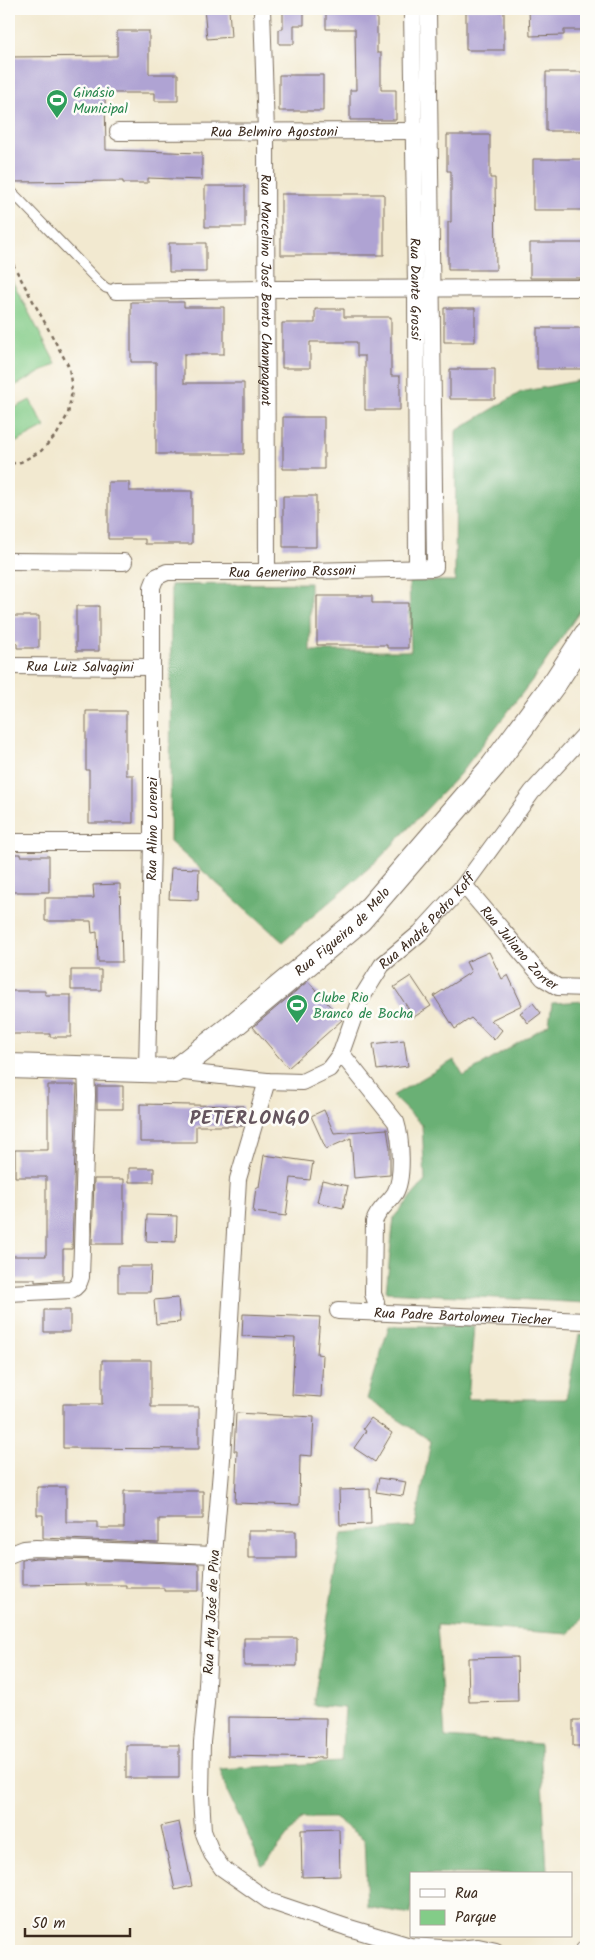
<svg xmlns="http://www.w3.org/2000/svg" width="595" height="1960" viewBox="0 0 595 1960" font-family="Kalam,sans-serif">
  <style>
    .green { fill: #83cc88; stroke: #5f7b53 }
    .forest { fill: #6ab074; stroke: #526d49 }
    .building { fill: #afa3d3 }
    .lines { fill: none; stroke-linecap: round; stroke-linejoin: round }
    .lane-casing { stroke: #7b6d5c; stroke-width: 11 }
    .street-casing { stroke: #7b6d5c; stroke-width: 18 }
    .secondary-casing { stroke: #7b6d5c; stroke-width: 26 }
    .path { stroke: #7b6d5c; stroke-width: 2.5; stroke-dasharray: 4 4; stroke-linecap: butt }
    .lane { stroke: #fff; stroke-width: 9 }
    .street { stroke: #fff; stroke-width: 16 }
    .secondary { stroke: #fff; stroke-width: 24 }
    .labels { text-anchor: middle; stroke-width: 5; stroke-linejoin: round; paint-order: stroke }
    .leisure-label { font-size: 14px; fill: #27864d; stroke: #fdfcf7; text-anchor: start }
    .street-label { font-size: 14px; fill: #3b2a1e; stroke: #fdfcf7 }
    .district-label { font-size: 19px; font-weight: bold; letter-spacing: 1px; fill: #64545d; stroke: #fdfcf7 }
  </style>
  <rect width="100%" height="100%" fill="#fdfcf7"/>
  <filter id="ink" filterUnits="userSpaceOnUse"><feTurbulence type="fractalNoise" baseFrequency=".02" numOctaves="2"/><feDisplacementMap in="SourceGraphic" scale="10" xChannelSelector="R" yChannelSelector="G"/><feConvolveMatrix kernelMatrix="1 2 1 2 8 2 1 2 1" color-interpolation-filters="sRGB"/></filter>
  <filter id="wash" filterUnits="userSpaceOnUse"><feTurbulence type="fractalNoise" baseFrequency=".0096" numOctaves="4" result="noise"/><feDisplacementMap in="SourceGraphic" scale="20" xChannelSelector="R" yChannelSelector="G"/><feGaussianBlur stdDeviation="1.12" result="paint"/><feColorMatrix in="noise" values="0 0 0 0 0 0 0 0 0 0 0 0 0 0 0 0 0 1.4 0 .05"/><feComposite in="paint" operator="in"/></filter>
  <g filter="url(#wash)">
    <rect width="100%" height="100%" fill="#f2e9d0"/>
    <path class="green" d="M9 275 56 364 9 389Z
      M30 400 45 427 9 446V411Z"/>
    <path class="forest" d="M586 379V602L540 670 459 775 379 859 283 942 170 842 171 585 310 583V651H411L409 581H455L456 431 521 392Z
      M586 1001V1303L386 1292 394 1217 425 1181 422 1125 392 1096 454 1060 464 1076 549 1024 552 1003Z
      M389 1326H474L468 1399H566L579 1335 586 1336V1613L569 1634 437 1625 445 1737 540 1744 547 1871 543 1874H411V1914L367 1907 364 1839 334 1818H302L263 1867 227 1791 220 1769 341 1762 345 1708 313 1705 342 1533 415 1527 431 1441 367 1399Z"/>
    <g id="blocks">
      <path class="building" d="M204 9H229L231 37 207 39Z
        M283 9H304V25H294V44H279V29H283Z
        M326 9H377V53H381V90H396V120H350V90H356L355 29H326Z
        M466 9H504V50H466Z
        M529 9H586V30H564V35L530 36Z
        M117 31H149V74H178V101H155V93H105L106 150 202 153V180L148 178V183H123V181L9 182V57L117 56Z
        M546 72H586V131H546Z
        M279 75H323V111H279Z
        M447 135H490V178H495L496 270H448V222H451V171H447Z
        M533 159H583V210H533Z
        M205 186H245V227H205Z
        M281 194H384V255H281Z
        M169 243H206V272H169Z
        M530 243H584V278H530Z
        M131 302H184V307H224V354H184V383H244V454H156V362H131Z
        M444 308H475V342H444Z
        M315 309H344V317H391V376H400V410H365V356H357V342H310V368H282V323H315Z
        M537 328H586V369H537Z
        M450 369H495V399H450Z
        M283 417H324V469H283Z
        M108 482H129V491H192V544H145V539H108Z
        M283 496H316V547H283Z
        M317 596H372V603H408V648H387V645H317Z
        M76 606H99V651H76Z
        M9 616H39V648H17V643H9Z
        M86 711H126V775H133V823H89V770H86Z
        M9 854H21V856H49V892H9Z
        M171 868 199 869 198 900 169 899Z
        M120 884 122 962H98L97 932 92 933 91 921H45V898H94L93 885Z
        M489 952 502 979 508 975 522 1005 491 1020 502 1030 494 1040 471 1018 455 1029 434 996 471 972 466 962Z
        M71 970H101V990H71Z
        M411 976 431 1006 414 1017 394 987Z
        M308 981 342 1020 288 1068 253 1027Z
        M9 991H45V995H71V1037H50V1034H9Z
        M533 1003 541 1013 528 1023 520 1013Z
        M404 1040 408 1066 377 1070 373 1044Z
        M48 1085H77L72 1249H63V1280L35 1282V1279H10V1256H46V1177H15V1150H48Z
        M97 1086H123V1109H97Z
        M140 1104 243 1106V1126H196V1142H140Z
        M324 1110 334 1133 387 1129 390 1148V1175L354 1178 351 1138 326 1149 311 1116Z
        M264 1155 313 1162 310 1180 291 1178 286 1216 253 1212 256 1187H259Z
        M129 1168H154V1182H129Z
        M94 1179H124V1244H92Z
        M322 1180 348 1186 343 1208 317 1202Z
        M147 1215 177 1216 176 1242 146 1241Z
        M118 1266H151L150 1292H118Z
        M178 1298 180 1322 156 1324 154 1300Z
        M44 1310H70V1332H44Z
        M243 1314 320 1317 317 1354 323 1355 321 1397 292 1395 295 1338 242 1336Z
        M102 1360H151V1407H199V1449L63 1448V1404H102Z
        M236 1413 314 1417 312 1456 300 1455 299 1505 235 1503 237 1451H234Z
        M371 1418 392 1433 375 1462 354 1448 366 1431 363 1429Z
        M379 1478 406 1482 403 1496 376 1492Z
        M37 1487H66V1522H97V1528H124V1491H203V1519H159V1543L43 1538V1515H37Z
        M370 1489 371 1524 340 1525 339 1490Z
        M248 1531H296V1558H248Z
        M36 1558 199 1564V1591H164V1588H126V1585H86V1584L22 1585V1560Z
        M244 1638H297V1666H244Z
        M517 1657 518 1701 469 1702 468 1658Z
        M228 1717 326 1718 325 1758 228 1756Z
        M573 1720H586V1746H573Z
        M126 1745H179V1778H126Z
        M179 1822 192 1886 175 1890 161 1826Z
        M339 1829 340 1876 302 1877 301 1830Z"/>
    </g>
  </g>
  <g filter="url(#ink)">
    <use href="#blocks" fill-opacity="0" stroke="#7b6d5c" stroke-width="1"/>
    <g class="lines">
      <g class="lane-casing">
        <path id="lane" d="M9 189 100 283 106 288 116 291"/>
      </g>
      <g class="street-casing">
        <g id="street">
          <path id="s1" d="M262 9 266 132 267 572"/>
          <path id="s2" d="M412 9 416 288 417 568"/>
          <path id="s3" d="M118 132 425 131"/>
          <path d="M116 291 267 289 586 288"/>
          <path d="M9 561 124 562"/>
          <path id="s4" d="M9 666 152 667"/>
          <path d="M9 842H152"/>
          <path id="s5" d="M464 885 543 978 558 987 586 988"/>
          <path d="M341 1053 396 1122C401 1138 404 1178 395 1193 388 1204 378 1209 374 1222L373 1294 376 1302 374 1313"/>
          <path id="s6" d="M147 1070 152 842V587L156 577 167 572H267L433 568 435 567 428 9"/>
          <path id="s7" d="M175 1071 267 1081 302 1082 329 1069 341 1053 359 1002 382 965 420 933 464 885 532 792 586 733"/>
          <path d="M267 1081 238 1179 222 1459 214 1555 206 1703 202 1742 201 1795 203 1831 212 1854 222 1868 269 1901 346 1927 410 1946 458 1949 478 1947 496 1951"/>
          <path d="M9 1293 71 1290C77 1287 79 1284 81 1277L87 1095 86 1068"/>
          <path id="s8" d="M338 1311 586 1321"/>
          <path d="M9 1555 24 1549 36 1548 214 1555"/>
          <path d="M583 1951 586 1948"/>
        </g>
      </g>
      <g class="secondary-casing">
        <g id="secondary">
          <path id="s9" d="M9 1066 175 1071 229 1029 360 920 493 766 556 681 586 635"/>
        </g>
      </g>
      <path class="path" d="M9 257 69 367 72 391 68 414 57 434 41 451 21 462 9 464"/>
      <use href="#lane" class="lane"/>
      <use href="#street" class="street"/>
      <use href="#secondary" class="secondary"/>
    </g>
  </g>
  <defs>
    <g id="stadium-pin" transform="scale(1.125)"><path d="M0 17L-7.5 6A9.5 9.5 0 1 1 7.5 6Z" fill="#2e9e5b" stroke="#fdfcf7"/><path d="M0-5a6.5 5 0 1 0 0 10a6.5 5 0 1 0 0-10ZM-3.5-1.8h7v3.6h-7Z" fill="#fff"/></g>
  </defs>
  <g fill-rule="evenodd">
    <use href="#stadium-pin" x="57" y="100"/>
    <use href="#stadium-pin" x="297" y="1005"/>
  </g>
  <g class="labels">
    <g class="leisure-label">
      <text x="73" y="97">Ginásio<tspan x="73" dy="16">Municipal</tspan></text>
      <text x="313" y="1002">Clube Rio<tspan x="313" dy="16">Branco de Bocha</tspan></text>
    </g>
    <g class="street-label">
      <text dy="5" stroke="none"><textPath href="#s3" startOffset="156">Rua Belmiro Agostoni</textPath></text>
      <text dy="5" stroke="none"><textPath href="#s2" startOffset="280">Rua Dante Grossi</textPath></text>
      <text dy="5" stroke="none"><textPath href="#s1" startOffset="281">Rua Marcelino José Bento Champagnat</textPath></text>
      <text dy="5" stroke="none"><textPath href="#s6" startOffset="631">Rua Generino Rossoni</textPath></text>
      <text dy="5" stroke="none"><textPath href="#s4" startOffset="71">Rua Luiz Salvagini</textPath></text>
      <text dy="5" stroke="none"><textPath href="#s6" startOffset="241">Rua Alino Lorenzi</textPath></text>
      <text dy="5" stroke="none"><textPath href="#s7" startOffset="338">Rua André Pedro Koff</textPath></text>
      <text dy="5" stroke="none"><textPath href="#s9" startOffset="384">Rua Figueira de Melo</textPath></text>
      <text dy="5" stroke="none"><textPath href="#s5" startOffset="84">Rua Juliano Zorrer</textPath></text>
      <text dy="5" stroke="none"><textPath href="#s8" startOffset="125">Rua Padre Bartolomeu Tiecher</textPath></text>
      <text transform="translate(211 1612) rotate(-87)" y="5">Rua Ary José de Piva</text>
    </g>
    <g class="district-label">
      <text x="250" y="1124">PETERLONGO</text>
    </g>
  </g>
  <rect width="595" height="1960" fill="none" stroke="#fdfcf7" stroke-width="30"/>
  <rect x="410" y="1872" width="162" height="65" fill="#fdfcf7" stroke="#afa8a0"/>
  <rect x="420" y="1889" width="25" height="8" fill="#ffffff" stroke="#afa8a0"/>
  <text x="455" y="1898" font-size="15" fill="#3b2a1e">Rua</text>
  <rect x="420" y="1910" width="25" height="15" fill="#83cc88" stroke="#afa8a0"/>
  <text x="455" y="1922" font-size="15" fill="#3b2a1e">Parque</text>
  <path d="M25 1928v8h105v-8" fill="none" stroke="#3b2a1e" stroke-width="2.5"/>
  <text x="32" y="1928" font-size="15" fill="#3b2a1e" stroke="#fdfcf7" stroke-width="4" paint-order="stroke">50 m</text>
</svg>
